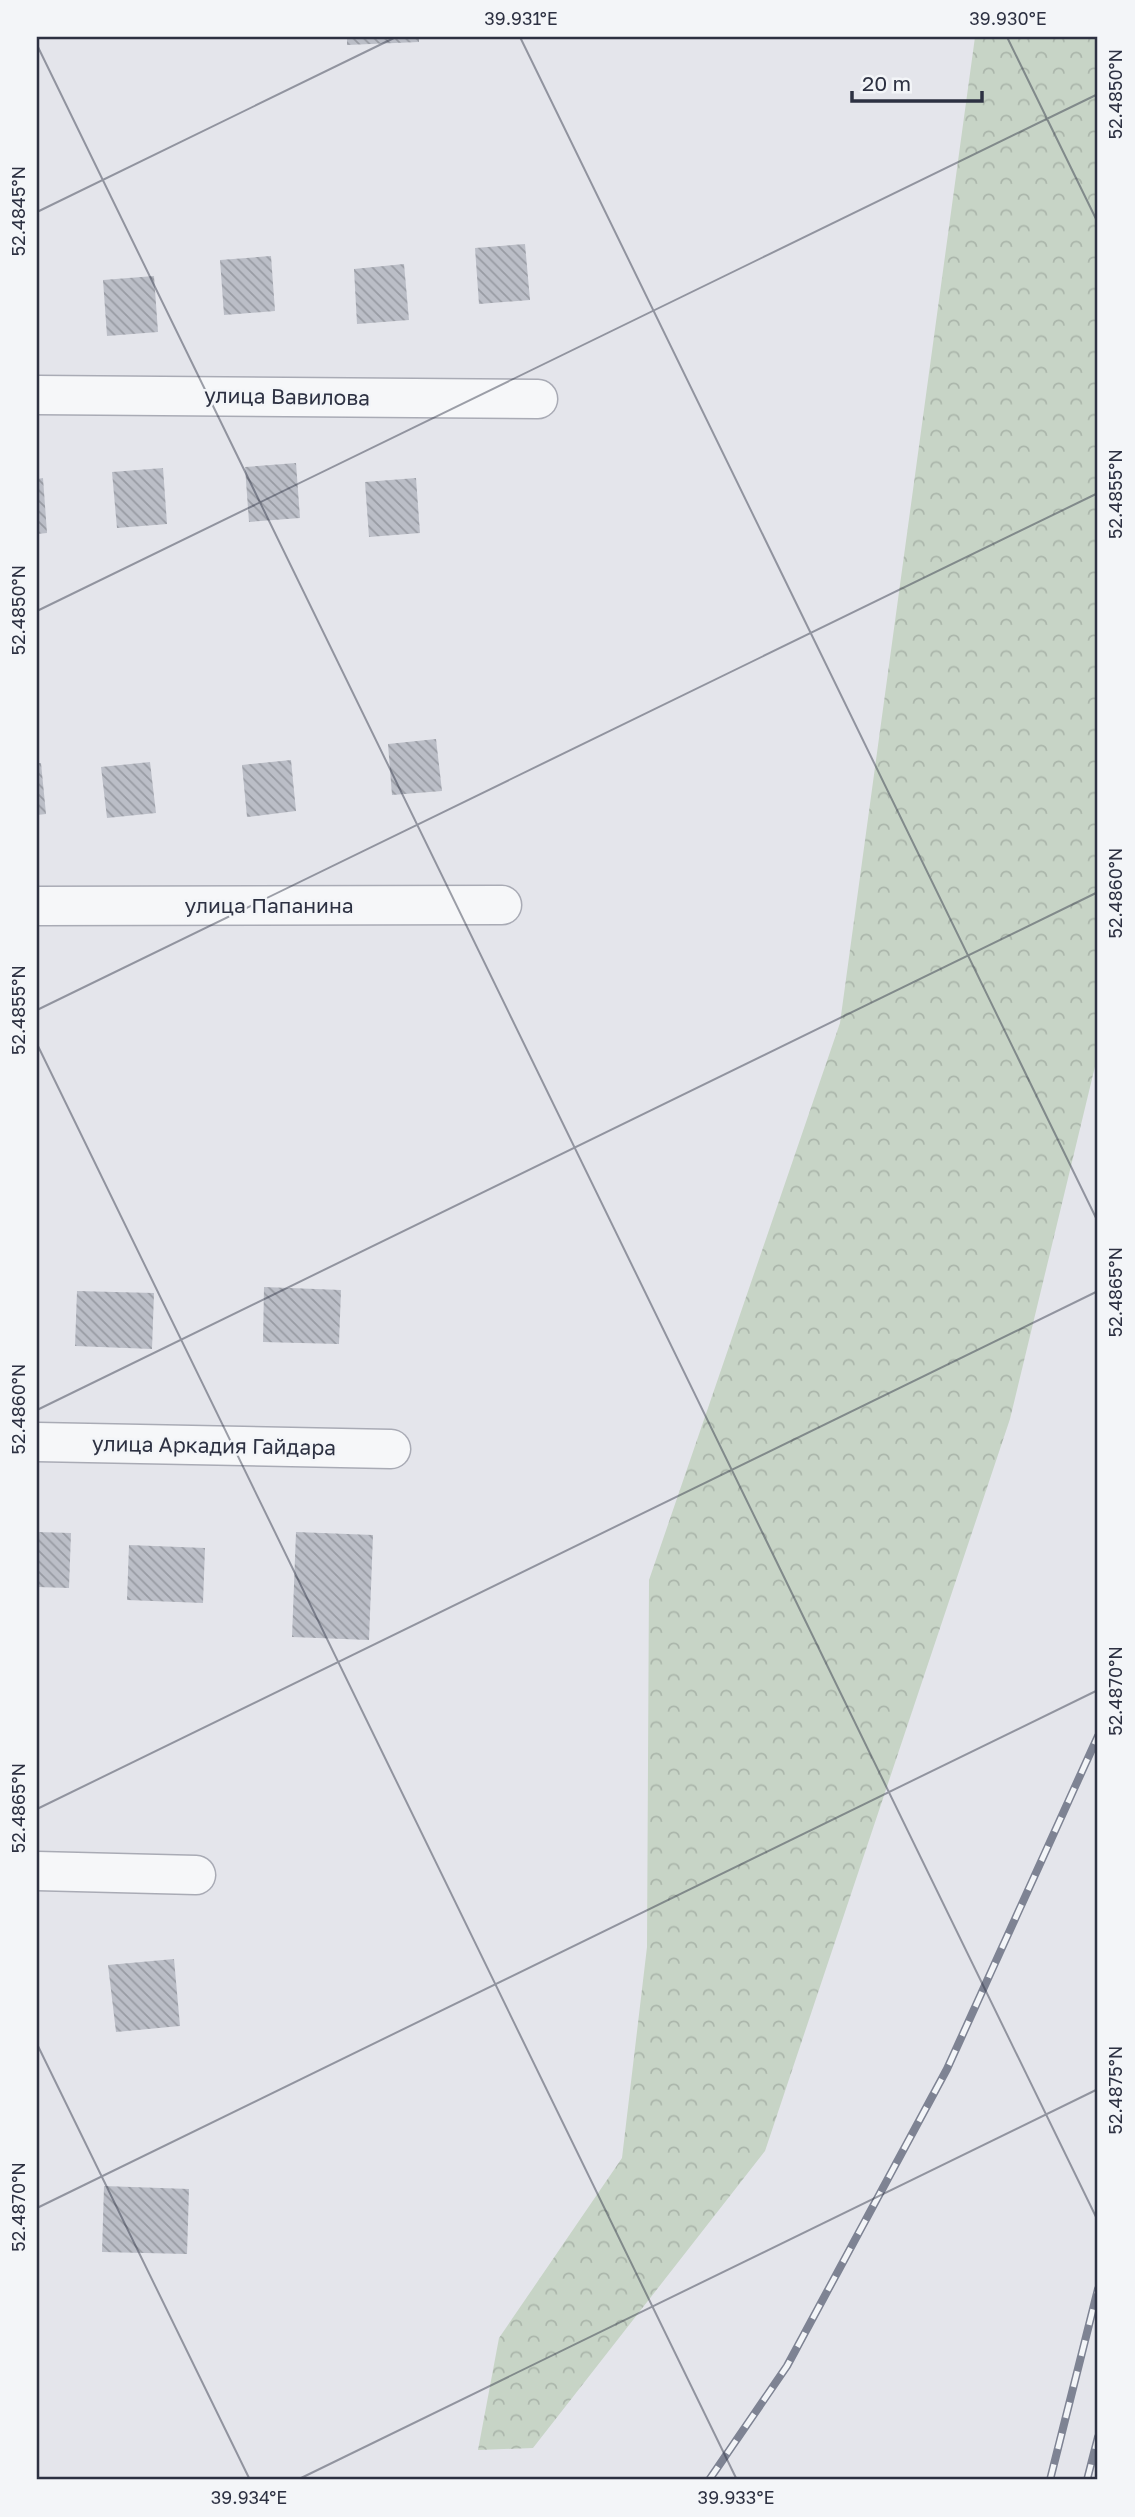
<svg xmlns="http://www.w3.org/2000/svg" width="1135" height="2517" viewBox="0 0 1135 2517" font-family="'Golos Text',sans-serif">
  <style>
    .forest { fill: url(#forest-crowns) }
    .building { fill: url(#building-back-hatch) }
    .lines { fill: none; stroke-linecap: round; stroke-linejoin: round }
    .minor-casing { stroke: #a9abb5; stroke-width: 41 }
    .minor { stroke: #f6f7f9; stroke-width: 38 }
    .rail-casing { stroke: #7e8393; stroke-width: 8 }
    .rail { stroke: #f3f5f8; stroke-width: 5; stroke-dasharray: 16; stroke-linecap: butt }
    .ticks { fill: none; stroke: #2d3142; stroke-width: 2; stroke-opacity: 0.45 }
    .labels { text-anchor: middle; stroke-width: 5; stroke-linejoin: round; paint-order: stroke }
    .street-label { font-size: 21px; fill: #2d3142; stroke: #f3f5f8 }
    .neatline { fill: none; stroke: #2d3142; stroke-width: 2.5 }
    .ticks-label { font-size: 18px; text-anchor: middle; fill: #2d3142 }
  </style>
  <defs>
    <pattern id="forest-crowns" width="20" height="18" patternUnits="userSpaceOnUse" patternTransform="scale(1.75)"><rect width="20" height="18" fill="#c7d4c6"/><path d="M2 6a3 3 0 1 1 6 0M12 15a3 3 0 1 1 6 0" fill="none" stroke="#abb6ab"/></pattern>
    <pattern id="building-back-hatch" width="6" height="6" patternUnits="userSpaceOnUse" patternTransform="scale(1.75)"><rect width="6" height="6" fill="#bbbec7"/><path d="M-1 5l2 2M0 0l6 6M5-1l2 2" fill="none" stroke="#989ba3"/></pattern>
  </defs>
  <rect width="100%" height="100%" fill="#e4e5eb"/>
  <path class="forest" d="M975 37H1098V1054L1010 1419 765 2151 533 2448 478 2450 499 2338 622 2158 647 1947 649 1580 840 1023Z"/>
  <path class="building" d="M347 37H419V42L347 45Z
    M525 244 530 300 479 304 475 248Z
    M271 256 275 311 224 315 220 260Z
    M404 264 409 320 357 324 354 269Z
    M154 276 158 332 107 336 103 280Z
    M296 463 300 518 249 522 245 467Z
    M163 468 167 524 117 528 112 472Z
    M43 478 47 533 37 534V479Z
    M416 478 420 533 369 537 365 482Z
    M436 739 442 791 392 795 388 744Z
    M291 760 296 811 247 817 242 765Z
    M150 762 156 813 107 818 101 767Z
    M37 763H41L46 814 37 815Z
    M264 1287 341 1290 339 1344 263 1342Z
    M77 1291 154 1293 152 1349 75 1346Z
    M37 1532 71 1533 69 1588 37 1587Z
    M296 1532 373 1535 369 1640 292 1637Z
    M129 1545 205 1548 203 1603 127 1600Z
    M174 1959 180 2026 116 2032 108 1965Z
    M104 2186 189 2189 187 2254 102 2252Z"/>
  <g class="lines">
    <g class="minor-casing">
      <path id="minor" d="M37 395 538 399
        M37 906 502 905
        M37 1442 391 1449
        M37 1871 196 1875"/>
    </g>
    <use href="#minor" class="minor"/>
    <g class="rail-casing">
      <path id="rail" d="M709 2480 787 2366 947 2069 1098 1736
        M1050 2480 1098 2289
        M1087 2480 1098 2437"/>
    </g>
    <use href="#rail" class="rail"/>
  </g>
  <path class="ticks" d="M520 37 1098 1222M1007 37 1098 223M37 45 1098 2221M37 212 396 37M37 611 1098 94M37 1010 1098 493M37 1044 737 2480M37 1410 1098 892M37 1809 1098 1291M37 2044 250 2480M37 2208 1098 1690M297 2480 1098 2089"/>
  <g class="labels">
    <g class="street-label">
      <text transform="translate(287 397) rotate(1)" y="7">улица Вавилова</text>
      <text x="269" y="913">улица Папанина</text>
      <text transform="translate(214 1446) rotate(1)" y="7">улица Аркадия Гайдара</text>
    </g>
  </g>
  <rect width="1135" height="2517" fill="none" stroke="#f3f5f8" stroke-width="77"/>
  <path d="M852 91v10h130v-10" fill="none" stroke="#2d3142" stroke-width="3.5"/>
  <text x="862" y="91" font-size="21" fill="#2d3142" stroke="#f3f5f8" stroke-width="5" paint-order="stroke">20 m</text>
  <rect x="38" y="38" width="1058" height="2440" class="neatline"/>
  <g class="ticks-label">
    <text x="521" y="25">39.931°E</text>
    <text x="1008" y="25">39.930°E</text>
    <text transform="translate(1116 94) rotate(-90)" y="6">52.4850°N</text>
    <text transform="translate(19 211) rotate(-90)" y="6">52.4845°N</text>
    <text transform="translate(1116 494) rotate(-90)" y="6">52.4855°N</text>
    <text transform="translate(19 610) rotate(-90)" y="6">52.4850°N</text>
    <text transform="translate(1116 893) rotate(-90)" y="6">52.4860°N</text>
    <text transform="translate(19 1010) rotate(-90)" y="6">52.4855°N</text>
    <text transform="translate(1116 1292) rotate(-90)" y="6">52.4865°N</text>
    <text transform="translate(19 1409) rotate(-90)" y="6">52.4860°N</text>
    <text transform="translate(1116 1691) rotate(-90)" y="6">52.4870°N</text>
    <text transform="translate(19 1808) rotate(-90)" y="6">52.4865°N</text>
    <text transform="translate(1116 2090) rotate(-90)" y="6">52.4875°N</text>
    <text transform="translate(19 2207) rotate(-90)" y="6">52.4870°N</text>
    <text x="249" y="2504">39.934°E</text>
    <text x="736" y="2504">39.933°E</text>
  </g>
</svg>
